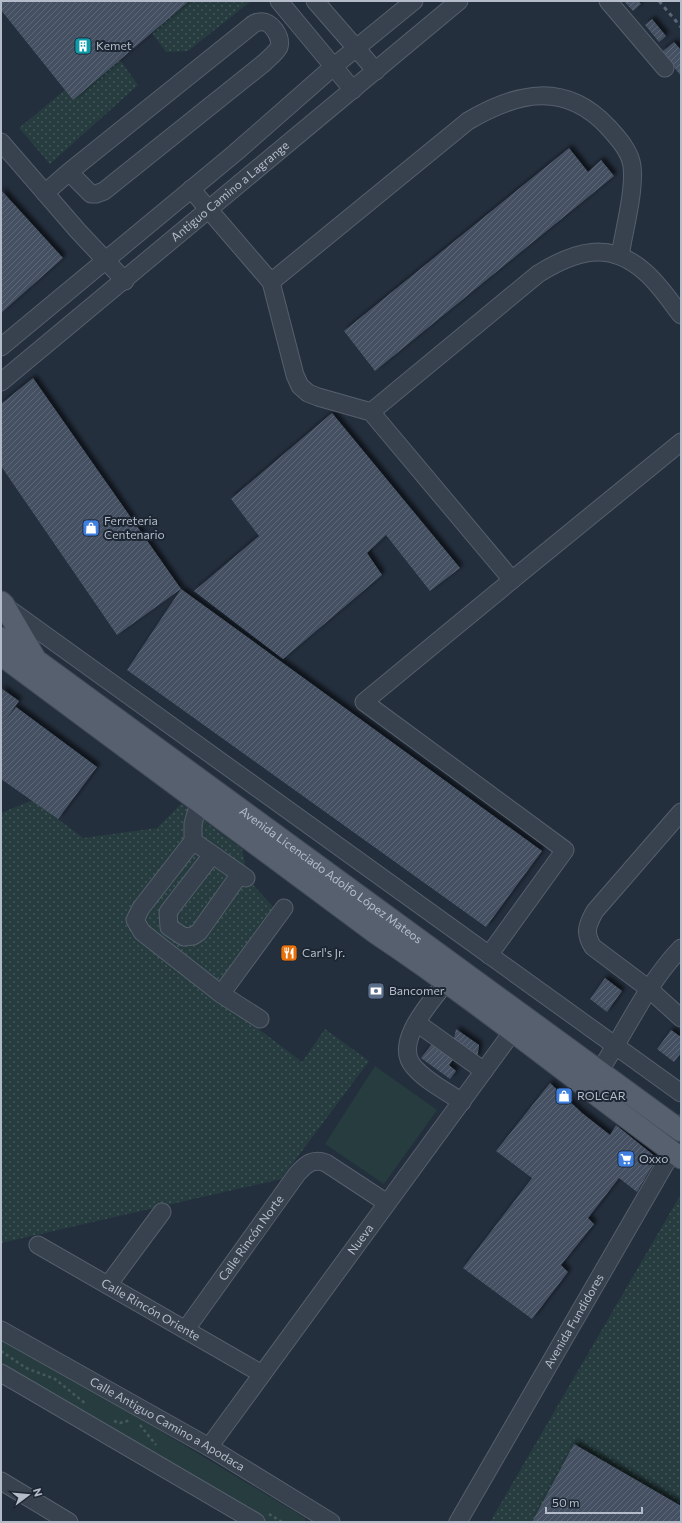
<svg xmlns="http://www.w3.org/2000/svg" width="682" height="1523" viewBox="0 0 682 1523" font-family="Commissioner,sans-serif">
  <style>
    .grass { fill: url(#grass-dots) }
    .park { fill: #263c3f }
    .building { fill: url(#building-hatch); filter: url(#shadow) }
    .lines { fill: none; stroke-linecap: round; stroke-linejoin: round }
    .minor-casing { stroke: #565f6c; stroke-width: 19 }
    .major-casing { stroke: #414a57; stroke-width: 23 }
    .path { stroke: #44595c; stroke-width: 2.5; stroke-dasharray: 3 3; stroke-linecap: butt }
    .minor { stroke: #38414e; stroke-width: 17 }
    .major { stroke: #56606e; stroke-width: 21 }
    .rail { stroke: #5a6575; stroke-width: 3; stroke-dasharray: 4 4; stroke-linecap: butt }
    .labels { text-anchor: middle; stroke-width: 4; stroke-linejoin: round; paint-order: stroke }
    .poi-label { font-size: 12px; fill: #b4bcc9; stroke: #1d2633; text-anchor: start }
    .street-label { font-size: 12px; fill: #b4bcc9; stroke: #1d2633 }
  </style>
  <defs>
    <pattern id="grass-dots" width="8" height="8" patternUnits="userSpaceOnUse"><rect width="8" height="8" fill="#263c3f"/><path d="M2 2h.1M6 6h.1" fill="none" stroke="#435659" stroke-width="1.8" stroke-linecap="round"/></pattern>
    <pattern id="building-hatch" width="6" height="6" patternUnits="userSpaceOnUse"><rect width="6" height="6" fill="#455162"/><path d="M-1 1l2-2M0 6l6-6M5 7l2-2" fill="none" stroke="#5d6877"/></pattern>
    <filter id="shadow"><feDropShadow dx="3.5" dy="-3.5" stdDeviation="2" flood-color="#0009"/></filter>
  </defs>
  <rect width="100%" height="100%" fill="#242f3e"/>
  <path class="grass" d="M189 1H251L188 51 166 52 152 33Z
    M120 60 138 85 50 164 19 128 65 90Z
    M33 800 83 838 157 828 181 804 242 849 248 879 276 910 215 996 302 1062 325 1029 369 1061 281 1179 1 1243V813Z
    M681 1194V1522H490Z"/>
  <path class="park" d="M375 1066 437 1110 384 1184 325 1144Z
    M1 1335 305 1518V1522H267L1 1365Z"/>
  <path class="building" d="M1 1H189L73 100 1 10Z
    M624 1H638L641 4 633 11Z
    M652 19 666 36 659 42 645 25Z
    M674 42 681 50V76L662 52Z
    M569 148 588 172 601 160 614 176 375 371 344 331Z
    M1 190 63 258 1 313Z
    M33 378 181 589 117 635 1 466V404Z
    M332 413 460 568 430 591 386 535 367 553 382 575 283 659 194 591 259 536 231 499Z
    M181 589 542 851 486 927 127 670Z
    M1 688 19 701 5 721 16 707 97 767 58 819 1 779Z
    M605 978 622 991 607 1012 590 999Z
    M456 1029 479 1045 477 1060 453 1043Z
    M671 1030 681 1037V1053L674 1062 657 1049Z
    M435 1040 456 1056 449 1065 456 1071 450 1079 421 1058Z
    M550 1083 582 1113 610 1135 616 1125 657 1158 637 1192 619 1178 588 1218 594 1224 561 1265 568 1272 532 1319 463 1268 532 1178 496 1151Z
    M574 1444 681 1506V1522H532Z"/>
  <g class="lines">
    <g class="minor-casing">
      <g id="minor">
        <path d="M279 1 353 90"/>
        <path d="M315 1 376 71"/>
        <path d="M608 1 665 68"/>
        <path d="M1 142 78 231 125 281"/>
        <path d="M191 189 271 282 295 375 300 386 308 393 318 397 371 412 512 580 364 702 565 850 489 955"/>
        <path d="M45 193 69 172 251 26C253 24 257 22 260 22 271 20 282 37 279 47 276 53 269 58 264 63L104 191 96 194H91L69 172"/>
        <path d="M271 282 468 121C517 92 565 81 608 127 618 138 630 151 632 166 635 191 624 230 620 256"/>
        <path d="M1 347 235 153 333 67 414 1"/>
        <path id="s1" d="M1 382 459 1"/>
        <path d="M371 412 538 274C575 251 609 240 645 272 659 284 670 301 681 315"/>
        <path d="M512 580 681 442"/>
        <path d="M6 607 681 1093"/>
        <path d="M199 802 193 824V841L141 908 135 920 142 932 221 994"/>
        <path d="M681 812 595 911C587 925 584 933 593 947L649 989 681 1018"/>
        <path d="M193 841 246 878"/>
        <path d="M212 855 168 912 169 927 184 937 193 936 199 932 240 874"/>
        <path d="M446 982C431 1002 392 1043 414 1067 427 1082 446 1091 462 1102"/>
        <path d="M260 1019 221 994 284 908"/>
        <path d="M417 1023 484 1071"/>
        <path d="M600 1070C627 1030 647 983 681 948"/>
        <path id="s2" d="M38 1245 262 1374"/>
        <path d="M108 1285 162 1212"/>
        <path id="s3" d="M186 1329 297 1174C306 1164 313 1158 326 1163L387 1203"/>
        <path id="s4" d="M1 1330 209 1447 331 1522"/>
        <path d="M1 1373 256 1522"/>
        <path id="s5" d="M209 1447 513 1031"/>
        <path d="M1 1481 69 1522"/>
        <path id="s6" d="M458 1522 672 1152 681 1124"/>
      </g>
    </g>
    <g class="major-casing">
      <g id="major">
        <path id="s7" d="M1 602 4 605 36 660 681 1131"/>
        <path d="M1 638 30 656"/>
        <path d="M1 655 377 934C482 1004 579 1084 681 1158"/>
      </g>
    </g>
    <path class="path" d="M1 1351 26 1368 55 1379 86 1404
      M114 1421 120 1423 131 1420
      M140 1425 156 1445
      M269 1514 282 1522"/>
    <use href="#minor" class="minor"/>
    <use href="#major" class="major"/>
    <path class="rail" d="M659 1 681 27"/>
  </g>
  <defs>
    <g id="building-square" transform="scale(0.9)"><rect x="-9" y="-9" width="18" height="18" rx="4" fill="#0f9aa8" stroke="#1d2633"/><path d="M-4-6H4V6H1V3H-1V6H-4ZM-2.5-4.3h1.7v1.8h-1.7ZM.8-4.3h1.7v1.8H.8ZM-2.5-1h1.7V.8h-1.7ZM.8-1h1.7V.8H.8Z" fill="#fff"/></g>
    <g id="shop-square" transform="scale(0.9)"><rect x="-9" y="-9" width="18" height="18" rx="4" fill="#3f7fe0" stroke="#1d2633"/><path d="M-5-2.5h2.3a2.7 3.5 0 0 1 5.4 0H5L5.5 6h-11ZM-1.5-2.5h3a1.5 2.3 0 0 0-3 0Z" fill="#fff"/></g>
    <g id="restaurant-square" transform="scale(0.9)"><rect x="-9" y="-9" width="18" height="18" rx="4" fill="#e8710a" stroke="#1d2633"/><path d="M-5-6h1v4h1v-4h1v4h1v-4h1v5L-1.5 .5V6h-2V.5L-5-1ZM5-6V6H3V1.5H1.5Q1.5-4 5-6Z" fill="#fff"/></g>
    <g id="bank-square" transform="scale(0.9)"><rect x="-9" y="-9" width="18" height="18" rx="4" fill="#5c6f8a" stroke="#1d2633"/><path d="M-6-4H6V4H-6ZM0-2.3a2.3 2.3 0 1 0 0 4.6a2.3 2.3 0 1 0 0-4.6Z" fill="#fff"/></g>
    <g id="supermarket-square" transform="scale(0.9)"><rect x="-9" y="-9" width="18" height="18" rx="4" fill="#3f7fe0" stroke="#1d2633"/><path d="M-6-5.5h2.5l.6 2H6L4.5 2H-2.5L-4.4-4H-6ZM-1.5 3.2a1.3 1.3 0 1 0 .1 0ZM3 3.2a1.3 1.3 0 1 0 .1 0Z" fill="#fff"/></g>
  </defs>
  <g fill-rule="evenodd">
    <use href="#building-square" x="83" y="46"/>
    <use href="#shop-square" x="91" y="528"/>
    <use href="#restaurant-square" x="289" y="953"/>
    <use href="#bank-square" x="376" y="991"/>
    <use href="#shop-square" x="564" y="1096"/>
    <use href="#supermarket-square" x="626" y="1159"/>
  </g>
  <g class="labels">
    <g class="poi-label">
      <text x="96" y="50">Kemet</text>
      <text x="104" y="525">Ferreteria<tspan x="104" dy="14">Centenario</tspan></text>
      <text x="302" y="957">Carl's Jr.</text>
      <text x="389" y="995">Bancomer</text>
      <text x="577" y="1100">ROLCAR</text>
      <text x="639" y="1163">Oxxo</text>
    </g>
    <g class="street-label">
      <text dy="4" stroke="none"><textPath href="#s1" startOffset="298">Antiguo Camino a Lagrange</textPath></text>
      <text dy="4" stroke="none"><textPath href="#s7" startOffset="433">Avenida Licenciado Adolfo López Mateos</textPath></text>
      <text dy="4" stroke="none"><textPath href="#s3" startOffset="112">Calle Rincón Norte</textPath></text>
      <text dy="4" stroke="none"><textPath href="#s5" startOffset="257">Nueva</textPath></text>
      <text dy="4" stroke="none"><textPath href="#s2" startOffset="130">Calle Rincón Oriente</textPath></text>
      <text dy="4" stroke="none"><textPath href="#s6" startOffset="232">Avenida Fundidores</textPath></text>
      <text dy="4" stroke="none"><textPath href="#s4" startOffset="191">Calle Antiguo Camino a Apodaca</textPath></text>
    </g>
  </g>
  <rect width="682" height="1523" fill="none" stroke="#b4bcc9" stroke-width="4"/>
  <g transform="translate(28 1495) rotate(74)" stroke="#1d2633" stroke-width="3" paint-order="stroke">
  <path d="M0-3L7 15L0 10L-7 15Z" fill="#b4bcc9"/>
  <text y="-6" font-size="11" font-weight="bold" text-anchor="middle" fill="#b4bcc9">N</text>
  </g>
  <path d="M546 1507v6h96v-6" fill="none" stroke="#b4bcc9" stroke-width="2"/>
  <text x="552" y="1507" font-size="12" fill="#b4bcc9" stroke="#1d2633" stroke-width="3" paint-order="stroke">50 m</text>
</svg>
